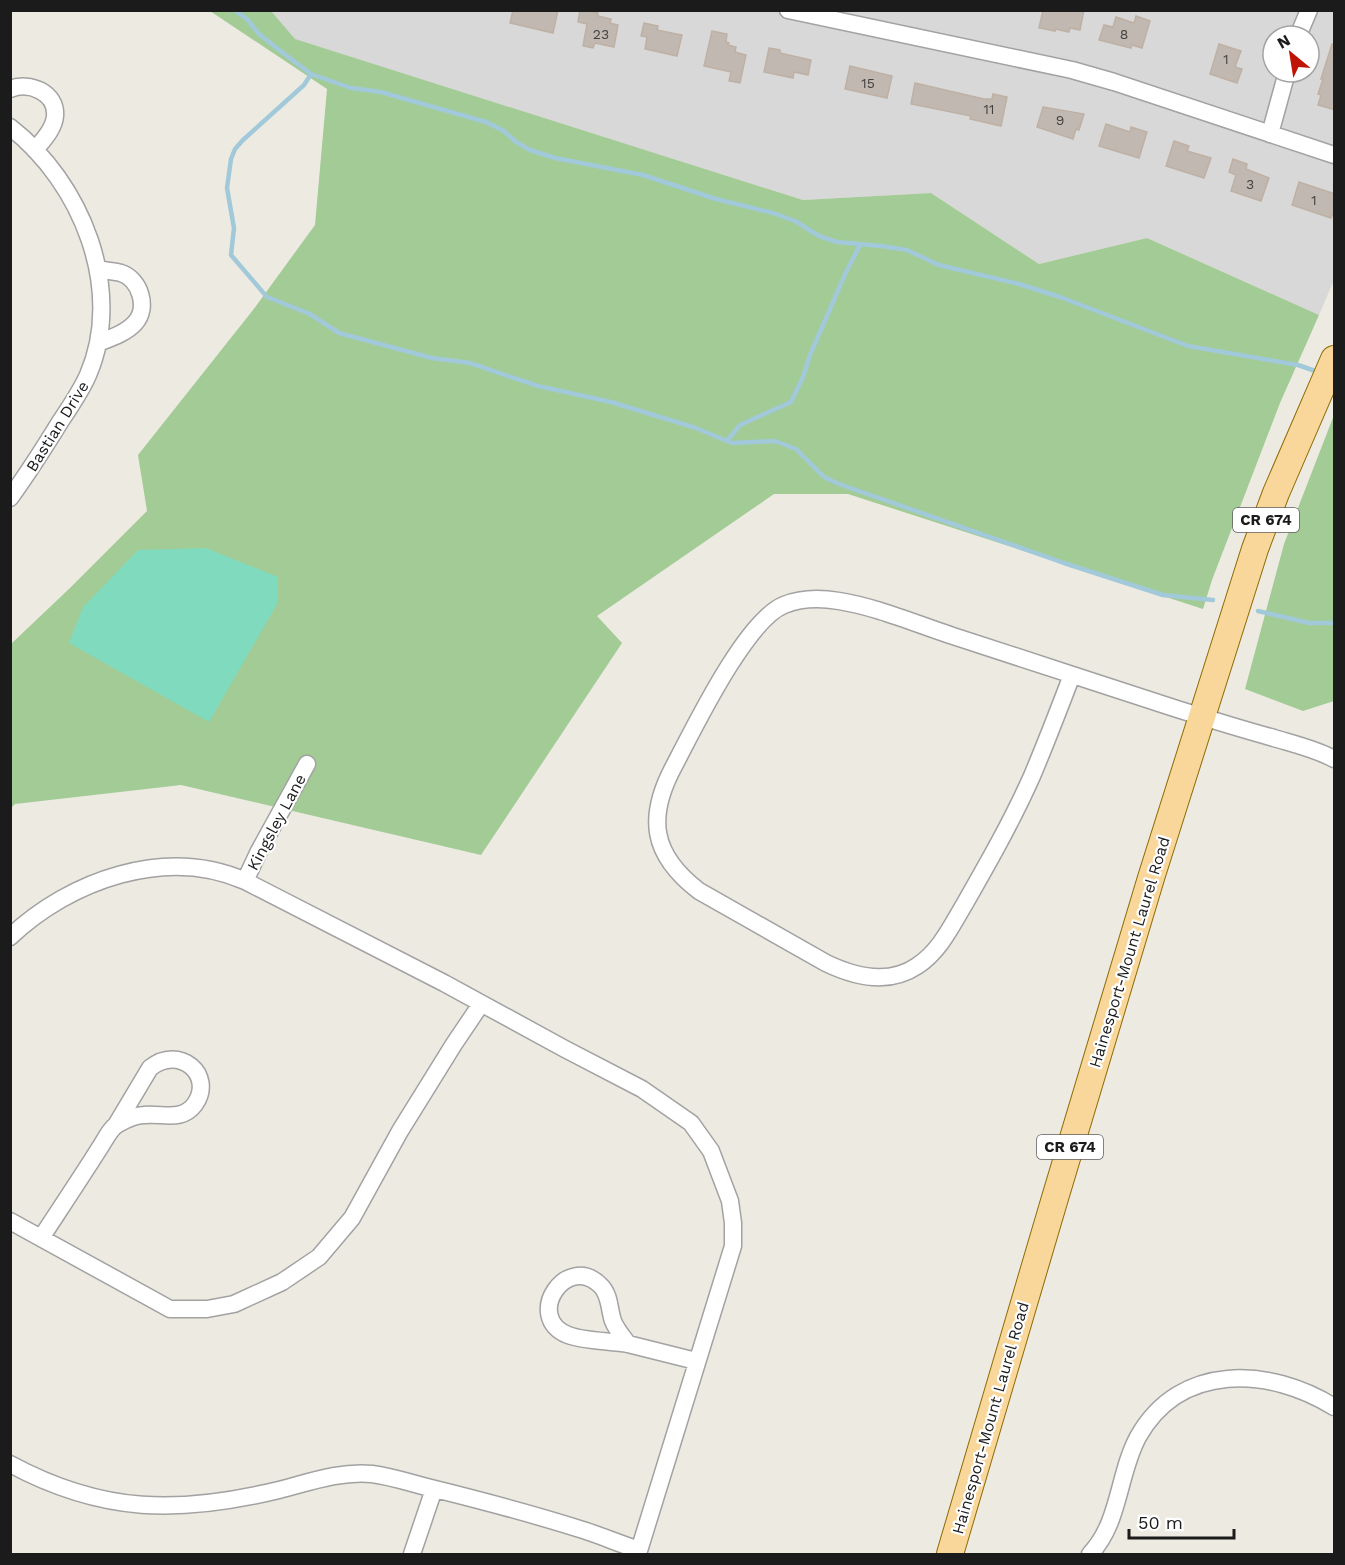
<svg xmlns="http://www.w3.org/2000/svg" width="1345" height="1565" viewBox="0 0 1345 1565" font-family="'Work Sans',sans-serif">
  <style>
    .residential { fill: #d9d8d8; fill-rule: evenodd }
    .forest { fill: #a2cb96 }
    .pitch { fill: #80dabe }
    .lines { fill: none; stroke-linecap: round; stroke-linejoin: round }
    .stream { stroke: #a2c9d9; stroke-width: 4.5 }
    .building { fill: #c1b8b1; stroke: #beb1a4; stroke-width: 1.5 }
    .minor-casing { stroke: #a2a2a2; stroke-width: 19 }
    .primary-casing { stroke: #8e6b04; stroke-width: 28 }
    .minor { stroke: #fff; stroke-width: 16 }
    .primary { stroke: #f9d79a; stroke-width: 26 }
    .labels { text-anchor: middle; stroke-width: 4.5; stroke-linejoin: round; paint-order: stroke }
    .number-label { font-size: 14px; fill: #444240 }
    .shield { fill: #fff; stroke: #5f5f5f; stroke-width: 1.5 }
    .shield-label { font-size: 15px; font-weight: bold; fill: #1b1b1b }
    .street-label { font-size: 16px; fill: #1b1b1b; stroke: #fff }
  </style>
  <rect width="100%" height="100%" fill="#edeae1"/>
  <path class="residential" d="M271 11H1334V280L1319 315 1147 238 1039 264 931 193 803 200 294 39ZM1273 36H1309V72H1273Z"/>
  <path class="forest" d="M210 11H271L295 39 803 200 931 193 1039 264 1147 238 1319 315 1280 403 1212 580 1203 609 848 494H774L597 616 622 643 481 855 181 785 15 804 11 808V644L71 587 147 511 138 455 253 310 315 225 327 89Z
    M1334 415V701L1303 711 1245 689 1284 544Z"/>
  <path class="pitch" d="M206 548 278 577 277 604 209 722 69 643 83 607 138 550Z"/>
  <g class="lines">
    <path class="stream" d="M234 10 247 19 258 33 274 46 311 74 351 88 381 92 486 122 504 131 516 142 530 150 555 158 643 175 716 199 773 213 795 221 819 236 837 242 881 246 907 250 939 265 1019 284 1060 297 1188 346 1298 365 1321 373
      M311 74 304 85 243 140 235 149 231 159 227 188 234 228 231 255 267 297 310 314 339 333 432 358 470 363 538 386 611 402 693 427 732 443 775 441 796 449 824 477 839 484 1064 563 1163 595 1213 600
      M727 441 740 425 791 402 803 377 810 355 846 272 860 245
      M1258 611 1309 623H1334"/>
  </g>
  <path class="building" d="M513 10H558L553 33 510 23Z
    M580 10 598 13V16L611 19 610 23 618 25 614 47 595 43 593 48 583 46 587 24 578 22Z
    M1043 10H1084L1080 30 1070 28 1069 32 1055 29V31L1039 28Z
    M1136 16 1150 21 1142 48 1132 45 1131 48 1099 40 1104 25 1113 27 1116 17 1134 23Z
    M644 23 658 26 657 30 682 35 677 56 645 49 647 37 641 36Z
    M712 31 727 34 726 42 729 43 728 45 736 47 735 52 746 55 740 83 729 81 731 72 704 66Z
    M1219 44 1241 51 1235 67 1242 69 1237 83 1210 74Z
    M1332 44H1335V110L1318 105 1321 95 1318 94 1323 79H1321Z
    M769 48 780 50V53L811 60 808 75 794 72 793 78 764 72Z
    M850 66 892 76 887 98 845 89Z
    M915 83 984 99H992L993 94 1007 97 1001 126 970 119 971 116 911 104Z
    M1043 107 1084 114 1079 130 1076 129 1073 139 1037 127Z
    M1106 124 1130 132 1131 127 1147 132 1139 158 1099 146Z
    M1174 141 1189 146 1187 151 1211 158 1204 178 1166 166Z
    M1233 159 1247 164 1246 169 1269 178 1261 201 1231 191 1236 175 1229 172Z
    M1299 182 1335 194V207L1331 218 1292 205Z"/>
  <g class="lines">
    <g class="minor-casing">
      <path id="minor" d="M788 10 1072 70 1114 82 1334 155
        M1298 36 1309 10
        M10 89C30 81 57 93 55 116 54 129 43 140 35 150
        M10 127C81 182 125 289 88 375 81 391 70 407 60 422 44 448 28 473 10 498
        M1270 134 1287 72
        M98 269C105 271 114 271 121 273 140 279 149 308 135 323 126 333 111 338 98 343
        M1072 675C1059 709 1046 743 1032 776 1012 821 988 863 964 905 951 927 939 952 917 966 889 985 855 977 826 963L699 891C652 855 646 818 674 766 694 728 746 620 784 605 801 598 821 598 839 601 877 607 916 624 953 636 1028 660 1102 685 1177 709 1209 719 1241 729 1274 738 1294 744 1316 749 1334 759
        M245 881 259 851 307 764
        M10 937C70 880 166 846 245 881L444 983 565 1049 642 1089 691 1123 711 1151 730 1201 733 1223V1246L638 1554
        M10 1221 170 1309H207L234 1304 282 1282 319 1257 352 1218 400 1131 454 1044 481 1004
        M41 1238C60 1209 80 1179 99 1149 104 1142 110 1128 118 1124 125 1120 136 1115 144 1115 163 1113 182 1122 195 1104 215 1075 179 1044 150 1068L116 1125
        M628 1344C611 1341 583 1341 568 1335 523 1317 567 1251 601 1286 610 1295 609 1309 613 1321 616 1329 623 1337 628 1344L696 1361
        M10 1464C103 1514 179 1514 279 1490 310 1482 340 1471 372 1474 395 1477 416 1485 439 1490 487 1502 536 1515 583 1530 602 1536 620 1544 639 1550
        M412 1554 434 1489
        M1090 1554C1120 1523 1118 1474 1138 1437 1180 1362 1270 1367 1334 1407"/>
    </g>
    <g class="primary-casing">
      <path id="primary" d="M950 1554 1055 1198 1151 878 1255 549 1276 493 1334 359"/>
    </g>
    <use href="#minor" class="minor"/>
    <use href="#primary" class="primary"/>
  </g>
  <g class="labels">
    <g class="number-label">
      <text x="601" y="39">23</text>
      <text x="1124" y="39">8</text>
      <text x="1226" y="64">1</text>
      <text x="868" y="88">15</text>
      <text x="989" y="114">11</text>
      <text x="1060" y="125">9</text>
      <text x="1250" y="189">3</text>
      <text x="1314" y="205">1</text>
    </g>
    <g class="shield">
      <rect x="1233" y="508" width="66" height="24" rx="4.5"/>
      <rect x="1037" y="1135" width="66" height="24" rx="4.5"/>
    </g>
    <g class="shield-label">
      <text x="1266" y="525">CR 674</text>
      <text x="1070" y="1152">CR 674</text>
    </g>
    <g class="street-label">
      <text transform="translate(57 426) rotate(-58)" y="6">Bastian Drive</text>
      <text transform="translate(276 822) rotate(-62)" y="6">Kingsley Lane</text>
      <text transform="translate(1129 952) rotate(-73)" y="6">Hainesport-Mount Laurel Road</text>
      <text transform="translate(990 1418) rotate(-74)" y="6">Hainesport-Mount Laurel Road</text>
    </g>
  </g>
  <rect width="1345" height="1565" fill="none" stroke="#1b1b1b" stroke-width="24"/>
  <g transform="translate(1291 54) rotate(330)"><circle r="28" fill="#ffffff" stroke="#a4a4a4" stroke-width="1.5"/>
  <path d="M0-4.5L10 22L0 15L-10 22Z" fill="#c01406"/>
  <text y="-9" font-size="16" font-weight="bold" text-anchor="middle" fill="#1b1b1b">N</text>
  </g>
  <path d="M1129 1529v9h105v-9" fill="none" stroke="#1b1b1b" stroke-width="3"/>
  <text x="1138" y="1529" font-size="18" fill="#1b1b1b" stroke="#ffffff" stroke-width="4.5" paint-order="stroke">50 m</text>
</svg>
